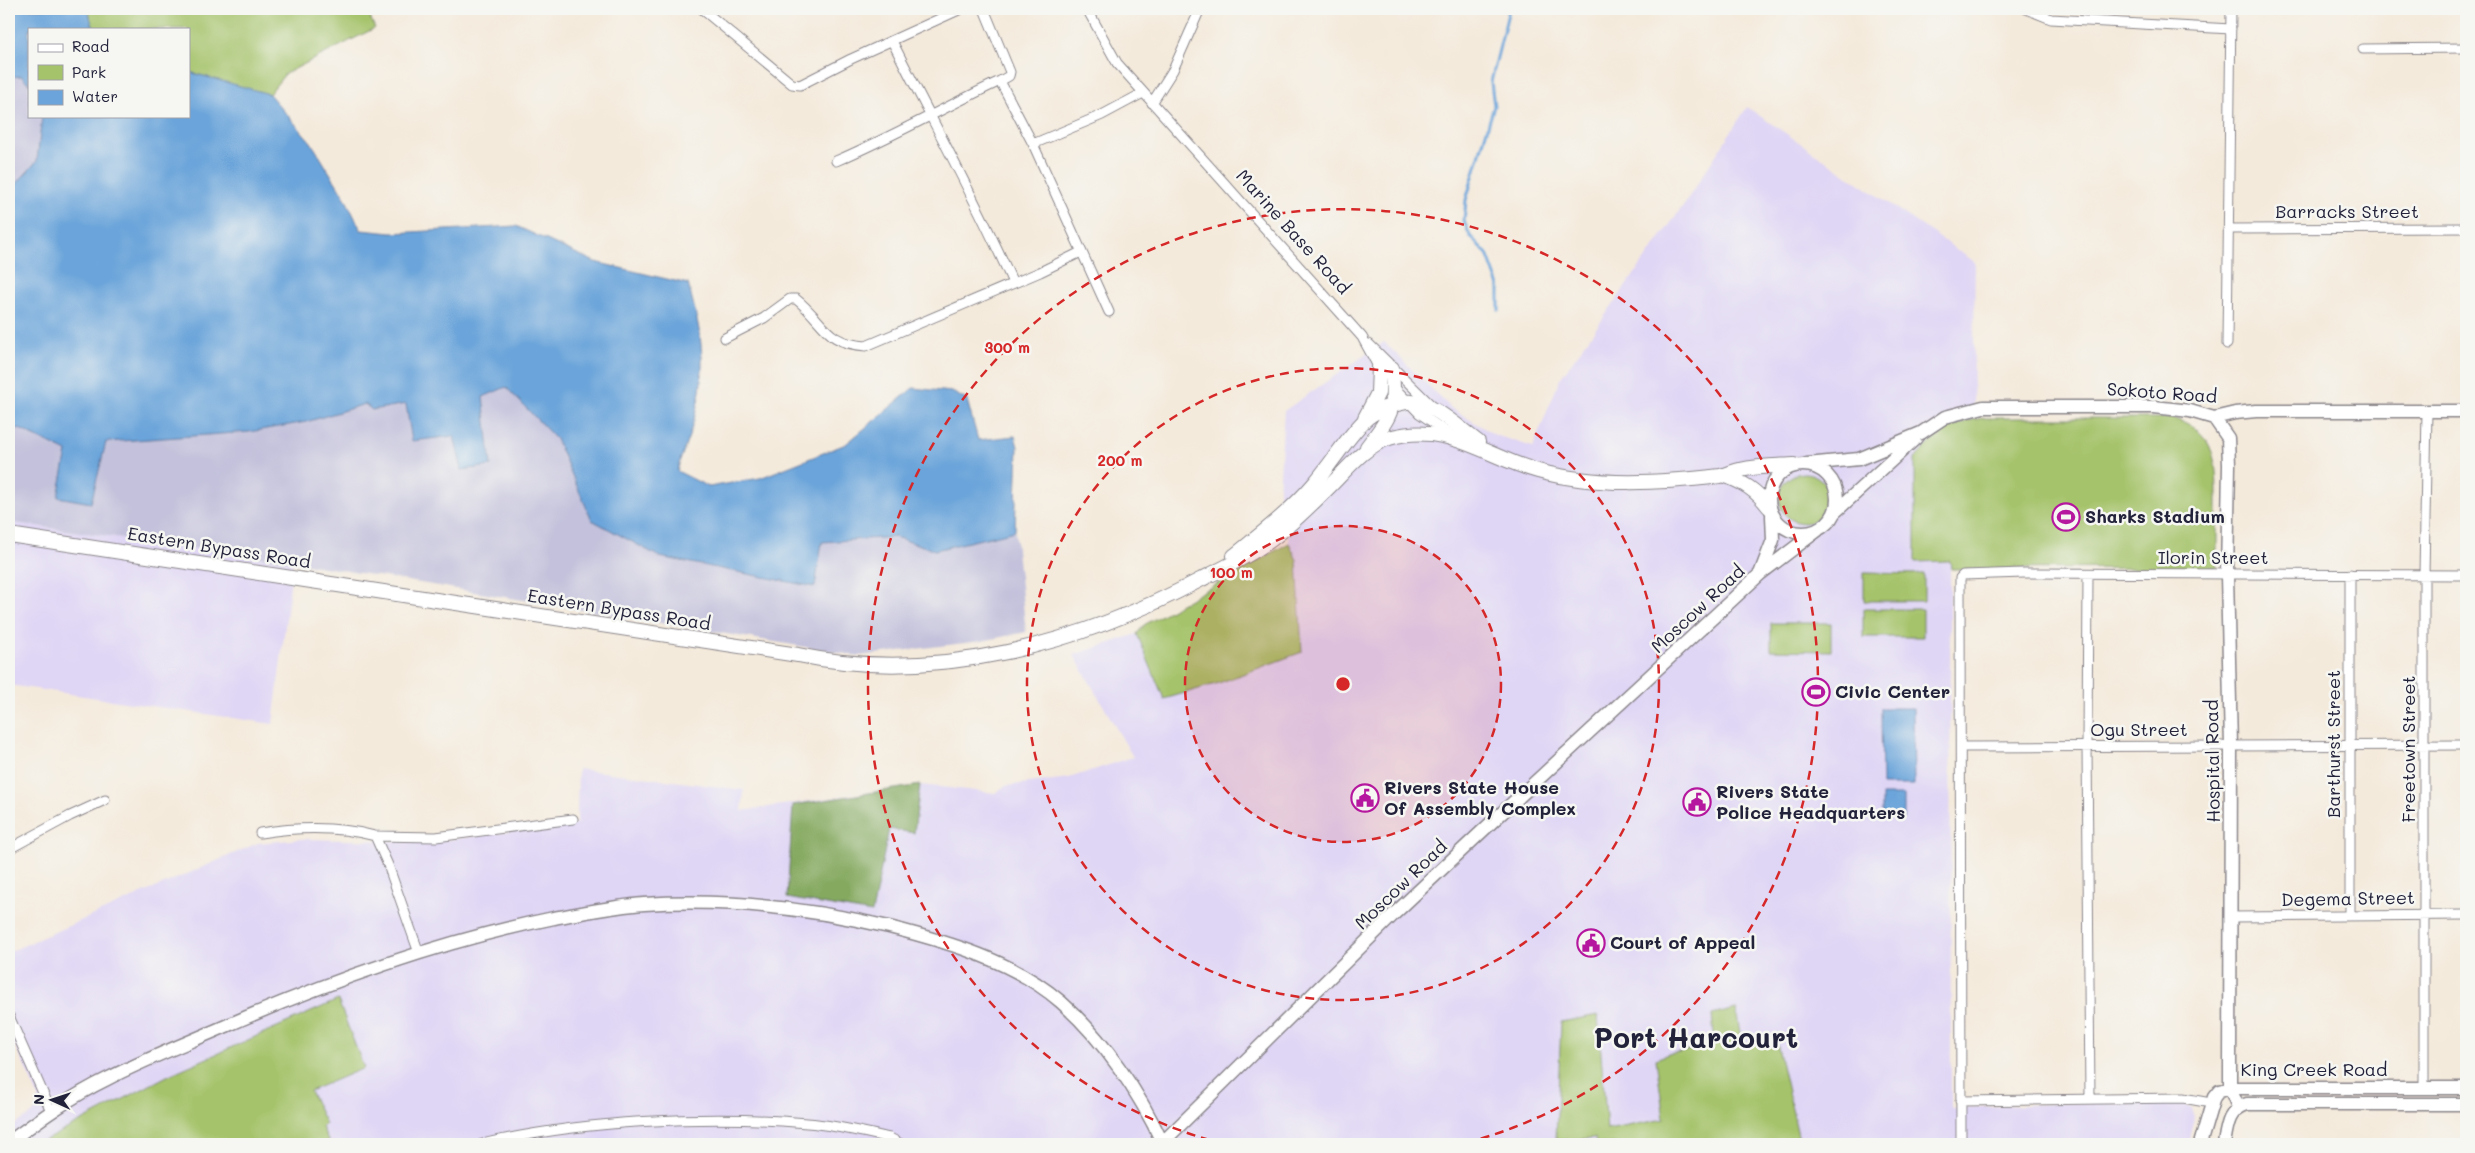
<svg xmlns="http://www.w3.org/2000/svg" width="2475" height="1153" viewBox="0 0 2475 1153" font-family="Mali,sans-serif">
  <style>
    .built { fill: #dfd5f5 }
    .industrial { fill: #c3c1db }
    .green { fill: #a5c36b; stroke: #647253 }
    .forest { fill: #84a95f; stroke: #53664d }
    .water { fill: #6aa4da; stroke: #46638a }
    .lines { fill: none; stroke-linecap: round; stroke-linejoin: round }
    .stream { stroke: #6aa4da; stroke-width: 3 }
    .street-casing { stroke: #8b868b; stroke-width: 11 }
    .secondary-casing { stroke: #8b868b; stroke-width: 15 }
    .primary-casing { stroke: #8b868b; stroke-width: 16 }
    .street { stroke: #fff; stroke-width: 9 }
    .secondary { stroke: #fff; stroke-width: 12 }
    .primary { stroke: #fff; stroke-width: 14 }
    .ring { fill: none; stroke: #d62828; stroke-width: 2.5; stroke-dasharray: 9 6 }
    .labels { text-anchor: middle; stroke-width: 5; stroke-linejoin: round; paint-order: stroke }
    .street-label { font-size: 18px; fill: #22223b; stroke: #f6f6f2 }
    .poi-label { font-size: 18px; font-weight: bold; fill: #22223b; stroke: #f6f6f2; text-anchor: start }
    .town-label { font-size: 28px; font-weight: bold; fill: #22223b; stroke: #f6f6f2 }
    .centre { fill: #d62828; stroke: #f6f6f2; stroke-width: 2.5 }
    .ring-label { font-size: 15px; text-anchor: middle; font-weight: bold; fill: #d62828; stroke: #f6f6f2; stroke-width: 5; stroke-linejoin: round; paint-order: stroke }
  </style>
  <rect width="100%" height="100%" fill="#f6f6f2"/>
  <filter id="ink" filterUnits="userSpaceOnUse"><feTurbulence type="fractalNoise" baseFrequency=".02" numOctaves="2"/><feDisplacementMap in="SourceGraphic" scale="10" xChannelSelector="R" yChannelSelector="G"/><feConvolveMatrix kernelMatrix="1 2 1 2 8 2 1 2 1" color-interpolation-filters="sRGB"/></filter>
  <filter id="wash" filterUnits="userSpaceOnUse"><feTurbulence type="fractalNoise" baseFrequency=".0096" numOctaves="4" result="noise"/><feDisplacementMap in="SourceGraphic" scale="20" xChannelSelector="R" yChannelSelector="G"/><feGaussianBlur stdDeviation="1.12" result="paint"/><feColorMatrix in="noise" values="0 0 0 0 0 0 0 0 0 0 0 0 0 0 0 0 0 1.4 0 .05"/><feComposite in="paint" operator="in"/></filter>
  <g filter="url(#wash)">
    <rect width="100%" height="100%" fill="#f4eadb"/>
    <path class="built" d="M1747 107 1975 262 1973 419 1962 422 1935 436 1915 459V561H1950L1951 1108 2077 1103 2184 1104 2192 1109 2195 1116 2189 1144H9V1128L31 1115 37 1108 38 1096 9 1032V952L258 843 302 839 431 842 577 823 578 769 744 790 742 811 920 785 995 793 1005 786 1069 778 1133 757 1074 655 1137 634 1144 625 1289 543 1279 492 1284 411 1384 342 1451 408 1495 435 1533 447 1560 379 1685 203Z
      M9 522 293 562 273 724 9 685Z"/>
    <path class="industrial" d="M22 76 29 84V116H42L37 161 9 192V77Z
      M506 387 556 439 592 520 815 587 822 542 895 537 935 550 1015 531 1026 632 981 641 859 656 294 562 9 522V433L18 428 67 452 106 442 249 432 306 422 365 404 372 410 406 404 454 436 490 466 483 397Z"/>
    <path class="green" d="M88 9H366L375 28 285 74 269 94 189 72V29H97L92 25Z
      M1984 418H2172C2218 430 2217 466 2217 506 2217 527 2217 547 2217 568L1951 569 1950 561 1915 562V459C1936 435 1951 422 1984 418Z
      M1779 498a25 25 0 1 1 50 0a25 25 0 1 1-50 0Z
      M1289 543 1297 560 1302 652 1216 684 1164 699 1137 634 1144 625Z
      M1864 573 1924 574V601H1864Z
      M1863 609H1923V637H1863Z
      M1771 623H1831V651L1771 650Z
      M338 1000 364 1068 310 1091 326 1124 322 1127 330 1144H38L169 1075Z
      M1736 1009 1742 1045 1776 1039 1800 1144H1596L1595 1138 1556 1140 1561 1022 1598 1015 1607 1130 1664 1119 1656 1059 1668 1054 1715 1046 1712 1015Z"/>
    <path class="forest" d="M920 785 914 833 889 829 872 913 787 898 793 805Z"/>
    <path class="water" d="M9 9H88L92 24 97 29H29V84L22 76 9 77Z
      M189 72 269 94 311 142 344 196 361 230 392 233 516 226 595 262 688 284C703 337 708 369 693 423 689 439 681 455 677 471L709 487 760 478 846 444 913 388 952 392 967 400 978 440 1015 436 1018 447 1015 531 935 550 895 537 822 542 815 587 660 557 592 520 556 439 506 387 483 397 491 466 462 470 454 436 412 441 406 404 372 410 365 404 306 422 249 432 106 442 91 503 58 497 67 452 18 428 9 433V192L37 161 42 116H189Z
      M1881 708H1913L1914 785H1882Z
      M1882 795H1904V818H1882Z"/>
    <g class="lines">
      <path class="stream" d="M1499 310V286L1487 254 1470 236 1464 221 1466 200 1494 106 1491 82 1509 9"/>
    </g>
  </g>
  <g filter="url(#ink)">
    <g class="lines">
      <g class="street-casing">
        <path id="street" d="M702 9 792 84 800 85 851 59 961 9
          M984 9 1010 72 1009 76 1000 81
          M1087 9 1117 63 1362 337 1380 370
          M2026 9 2051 19 2231 29
          M892 41C933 122 976 200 1013 283
          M2363 49 2466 48
          M1152 103 1173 70 1200 9
          M1033 144 1109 312
          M836 161C892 137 945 107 1000 81L1033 144 1102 115 1143 93
          M2228 229 2466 228
          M725 338 764 318 790 299H796C826 323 824 343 866 346L1040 272 1081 252
          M1369 344 1431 405
          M2227 344 2231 9
          M1393 386 1419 413 1451 435
          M2088 574 2087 746 2090 1098
          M2350 574V914
          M1962 747 2466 745
          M260 833C299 827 337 826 375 836L388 865 419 953
          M375 836 436 837 573 819
          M9 849 70 816 105 800
          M2231 917 2466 915
          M9 1016 51 1111
          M2424 1087V575L2427 411
          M1960 1101 2183 1098 2211 1103
          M482 1144C580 1121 707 1114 807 1123 835 1125 863 1132 890 1138L901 1144
          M1961 1144 1960 578 1963 575 2024 573 2466 575"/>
      </g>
      <g class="secondary-casing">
        <path id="secondary" d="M2214 418 2228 438 2229 465 2227 575 2231 746 2230 1066V1088L2238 1107
          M1807 464 1859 459 1921 433 1945 417 1983 407H2154L2190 411 2214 418 2235 413 2256 411H2466
          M1769 499a34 34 0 1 1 68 0a34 34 0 1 1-68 0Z
          M1834 513 1916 438
          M1760 574 1773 540 1772 516
          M9 1142C40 1119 72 1096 107 1079 146 1059 187 1043 226 1026 332 980 441 941 554 918 583 913 614 906 644 904 726 899 809 908 889 927 948 942 1014 961 1061 1002 1104 1040 1139 1092 1163 1144
          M1162 1143 1394 914 1492 822 1760 574 1818 530
          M2200 1144 2214 1097 2219 1091 2230 1088H2466
          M2224 1144C2227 1126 2228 1110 2247 1104H2466"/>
      </g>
      <g class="primary-casing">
        <path id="primary" d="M1365 418 1378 393 1379 367
          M1367 447C1393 412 1395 412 1392 368
          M1723 475C1743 482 1756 490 1769 507
          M9 535 798 655C936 684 1080 644 1202 579 1226 567 1250 555 1272 539 1293 523 1312 504 1331 485 1348 468 1365 446 1389 438 1447 421 1486 457 1538 471 1596 487 1661 483 1720 476 1727 475 1733 471 1740 470 1758 466 1777 466 1794 465
          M1234 556C1262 533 1291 511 1314 484 1331 464 1346 439 1364 421 1373 411 1393 404 1406 402 1430 399 1460 429 1478 442"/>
      </g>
      <use href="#street" class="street"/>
      <use href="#secondary" class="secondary"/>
      <use href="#primary" class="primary"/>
    </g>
  </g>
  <circle cx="1343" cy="684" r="158" fill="#d62828" fill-opacity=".12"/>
  <g class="ring">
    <circle cx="1343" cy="684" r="158"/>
    <circle cx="1343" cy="684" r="316"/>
    <path d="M1224 1144A475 475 0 1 1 1462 1144"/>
  </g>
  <defs>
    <g id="stadium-ring" transform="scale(1.4375)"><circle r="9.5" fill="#f6f6f2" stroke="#b5179e" stroke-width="1.5"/><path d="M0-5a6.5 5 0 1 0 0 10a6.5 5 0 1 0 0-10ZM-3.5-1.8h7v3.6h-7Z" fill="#b5179e"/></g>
    <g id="civic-ring" transform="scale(1.4375)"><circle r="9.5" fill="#f6f6f2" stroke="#b5179e" stroke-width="1.5"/><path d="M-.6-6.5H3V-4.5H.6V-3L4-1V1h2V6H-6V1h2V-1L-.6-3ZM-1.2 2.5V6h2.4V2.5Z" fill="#b5179e"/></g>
  </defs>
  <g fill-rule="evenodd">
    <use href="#stadium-ring" x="2066" y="517"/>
    <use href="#stadium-ring" x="1816" y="692"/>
    <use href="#civic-ring" x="1365" y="798"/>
    <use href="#civic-ring" x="1697" y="802"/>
    <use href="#civic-ring" x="1591" y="943"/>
  </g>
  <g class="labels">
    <g class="street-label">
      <text x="2347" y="218">Barracks Street</text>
      <text transform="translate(1293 232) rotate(48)" y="6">Marine Base Road</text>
      <text transform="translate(2162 393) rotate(4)" y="6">Sokoto Road</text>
      <text transform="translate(219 548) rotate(9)" y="6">Eastern Bypass Road</text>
      <text x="2213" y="564">Ilorin Street</text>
      <text transform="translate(1698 609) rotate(-43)" y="6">Moscow Road</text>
      <text transform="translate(619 610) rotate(9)" y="6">Eastern Bypass Road</text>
      <text x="2139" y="736">Ogu Street</text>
      <text transform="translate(2334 744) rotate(-90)" y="6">Barthurst Street</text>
      <text transform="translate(2409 749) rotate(-90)" y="6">Freetown Street</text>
      <text transform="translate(2213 761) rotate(-91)" y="6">Hospital Road</text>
      <text transform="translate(1401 885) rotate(-44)" y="6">Moscow Road</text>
      <text transform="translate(2348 899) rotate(-1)" y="6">Degema Street</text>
      <text x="2314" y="1076">King Creek Road</text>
    </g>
    <g class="poi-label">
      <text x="2085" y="523">Sharks Stadium</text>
      <text x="1835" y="698">Civic Center</text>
      <text x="1384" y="794">Rivers State House<tspan x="1384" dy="21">Of Assembly Complex</tspan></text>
      <text x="1716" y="798">Rivers State<tspan x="1716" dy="21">Police Headquarters</tspan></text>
      <text x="1610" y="949">Court of Appeal</text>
    </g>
    <g class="town-label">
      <text x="1696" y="1048">Port Harcourt</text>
    </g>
  </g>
  <circle cx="1343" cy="684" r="8" class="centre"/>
  <g class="ring-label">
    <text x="1007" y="353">300 m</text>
    <text x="1120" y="466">200 m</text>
    <text x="1231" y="578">100 m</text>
  </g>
  <rect width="2475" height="1153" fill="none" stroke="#f6f6f2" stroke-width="30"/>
  <rect x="28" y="28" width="162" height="90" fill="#f6f6f2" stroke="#a1a1a9"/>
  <rect x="38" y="44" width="25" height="8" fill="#ffffff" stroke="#a1a1a9"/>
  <text x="72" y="52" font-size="15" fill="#22223b">Road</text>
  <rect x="38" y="65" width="25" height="15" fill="#a5c36b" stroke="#a1a1a9"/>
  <text x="72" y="78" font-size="15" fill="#22223b">Park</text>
  <rect x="38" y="90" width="25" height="15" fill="#6aa4da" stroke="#a1a1a9"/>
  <text x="72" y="102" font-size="15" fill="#22223b">Water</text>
  <g transform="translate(52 1100) rotate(273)" stroke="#f6f6f2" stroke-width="4" paint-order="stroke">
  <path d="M0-4L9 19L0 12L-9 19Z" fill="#22223b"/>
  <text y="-8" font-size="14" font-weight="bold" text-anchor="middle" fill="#22223b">N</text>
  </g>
</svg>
